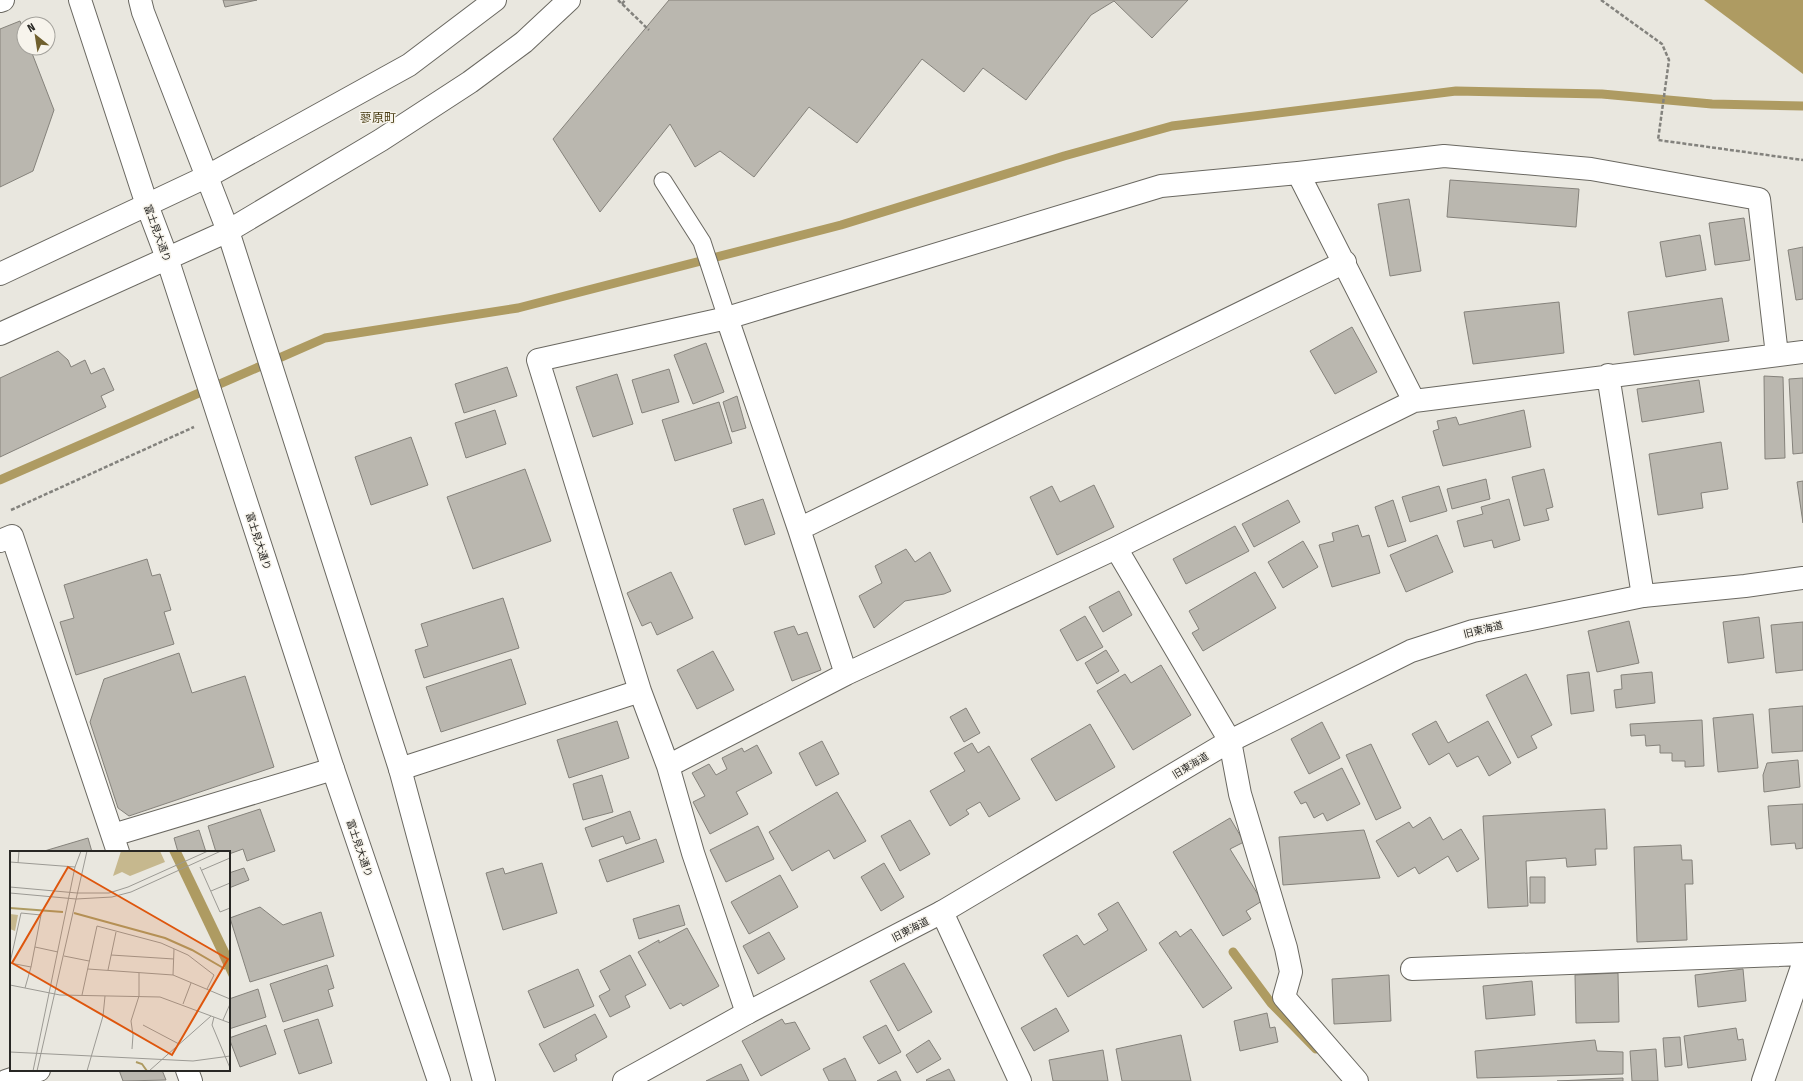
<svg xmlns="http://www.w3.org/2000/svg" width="1803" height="1081" viewBox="0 0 1803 1081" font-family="'Fira Sans Condensed','Noto Sans JP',sans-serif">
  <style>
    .water { fill: #ae9b62 }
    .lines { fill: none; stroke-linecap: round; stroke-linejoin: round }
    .stream { stroke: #ae9b62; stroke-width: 9 }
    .building { fill: #bab7af; stroke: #85827b }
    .service-casing { stroke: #6a6861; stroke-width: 19 }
    .minor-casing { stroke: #6a6861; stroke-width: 24 }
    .tertiary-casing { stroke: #6a6861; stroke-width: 24 }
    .path { stroke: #83827d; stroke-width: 2.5; stroke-dasharray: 4 2; stroke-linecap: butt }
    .service { stroke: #fff; stroke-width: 17 }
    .minor { stroke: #fff; stroke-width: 22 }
    .tertiary { stroke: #fff; stroke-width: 22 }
    .labels { text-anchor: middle; stroke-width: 3; stroke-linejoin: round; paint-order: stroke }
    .street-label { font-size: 10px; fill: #282724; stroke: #f7f4ec }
    .quarter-label { font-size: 12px; fill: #493c13; stroke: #f7f4ec }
    .inset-river { fill: none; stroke: #ae9b62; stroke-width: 2 }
    .inset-road { fill: none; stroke: #9c9a94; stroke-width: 1 }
    .view { fill: #de560d; fill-opacity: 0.15; stroke: #de560d; stroke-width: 2 }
    .inset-edge { fill: none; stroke: #282724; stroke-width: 2 }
  </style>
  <rect width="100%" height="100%" fill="#e9e7df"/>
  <path class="water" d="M1704 0H1803V74Z"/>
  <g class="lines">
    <path class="stream" d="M0 480 325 338 518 308 841 225 1064 156 1172 126 1456 91 1602 94 1712 104 1803 106
      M1233 952 1271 1003 1316 1049"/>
  </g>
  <path class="building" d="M223 0H257L225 7Z
    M669 0H1188L1152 38 1114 1 1091 15 1026 100 983 68 964 92 922 59 857 143 809 107 754 177 720 151 695 167 670 124 600 212 553 139Z
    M20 21 24 32V48H30L54 110 33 171 0 187V29Z
    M1450 180 1579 189 1576 227 1447 217Z
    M1409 199 1421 271 1390 276 1378 204Z
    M1744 218 1750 260 1715 265 1709 223Z
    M1700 235 1706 270 1666 277 1660 242Z
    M1803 247V299L1796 300 1788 250Z
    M1722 298 1729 341 1634 355 1628 312Z
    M1559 302 1564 353 1473 364 1464 312Z
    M1352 327 1377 372 1335 394 1310 351Z
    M706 343 724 392 693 404 674 355Z
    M58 351 68 360 71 367 85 360 91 374 104 368 114 390 101 396 106 407 0 457V378Z
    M507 367 517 396 464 413 455 384Z
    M669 369 679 402 642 413 632 380Z
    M617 374 633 424 593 437 576 387Z
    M1764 376 1783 377 1785 458 1765 459Z
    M1803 378V453L1793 454 1789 379Z
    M1699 380 1704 412 1642 422 1637 389Z
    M737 396 746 428 732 432 723 402Z
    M719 402 732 443 675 461 662 420Z
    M495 410 506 444 466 458 455 423Z
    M1524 410 1531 447 1443 466 1433 431 1439 429 1437 421 1456 417 1459 425Z
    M411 437 428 485 371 505 355 457Z
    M1721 442 1728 489 1701 493 1703 508 1658 515 1649 454Z
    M525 469 551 541 473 569 447 497Z
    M1544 469 1553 507 1546 509 1549 520 1524 526 1512 477Z
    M1486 479 1490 499 1452 509 1447 489Z
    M1803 481V523L1797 482Z
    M1094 485 1114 527 1057 555 1030 497 1052 486 1060 502Z
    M1439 486 1447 511 1410 522 1402 497Z
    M763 499 775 534 745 545 733 509Z
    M1509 499 1520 540 1494 548 1492 540 1464 547 1457 521 1483 514 1481 507Z
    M1288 500 1300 522 1254 547 1242 524Z
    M1393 500 1406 541 1388 547 1375 507Z
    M1358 525 1362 537 1369 535 1380 573 1332 587 1319 545 1334 541 1332 533Z
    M1235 526 1249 551 1186 584 1173 559Z
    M1437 535 1453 572 1406 592 1390 555Z
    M1303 541 1318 567 1283 588 1268 562Z
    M906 549 915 562 930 552 951 591 944 594 905 601 874 628 859 596 882 583 875 566Z
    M147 559 152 576 160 574 171 610 164 612 174 644 76 675 60 622 74 618 64 585Z
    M671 572 693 618 657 635 651 622 642 626 627 593Z
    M1255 572 1276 608 1203 651 1192 633 1199 629 1189 611Z
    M1119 591 1132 615 1103 632 1089 607Z
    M503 598 519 648 424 678 415 650 428 646 421 624Z
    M1085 616 1103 647 1077 661 1060 630Z
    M1759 617 1764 658 1728 663 1723 622Z
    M1629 621 1639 663 1597 672 1588 631Z
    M1803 622V670L1776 673 1771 625Z
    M794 626 798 635 807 632 821 670 792 681 774 632Z
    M1106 650 1119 671 1097 684 1085 663Z
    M713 651 734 690 697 709 677 670Z
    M179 653 192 693 245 676 274 767 129 816 118 808 90 722 104 679Z
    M511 659 526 704 441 732 426 687Z
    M1161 665 1191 715 1133 750 1097 691 1125 674 1131 683Z
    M1589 672 1594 711 1571 714 1567 675Z
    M1652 672 1655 703 1616 708 1614 690 1622 689 1621 675Z
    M1526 674 1552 725 1531 736 1537 748 1518 758 1486 695Z
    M1803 706V751L1772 753 1769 709Z
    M966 708 980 733 964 742 950 717Z
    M1753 714 1758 768 1718 772 1713 718Z
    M1702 720 1704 766 1685 767V761H1672V753H1660V745L1646 746 1645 735 1631 736 1630 724Z
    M617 721 629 758 569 778 557 740Z
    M1436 721 1448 743 1488 721 1511 763 1489 776 1478 756 1457 767 1449 753 1429 765 1412 734Z
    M1322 722 1340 758 1309 774 1291 739Z
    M1090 724 1115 767 1056 801 1031 759Z
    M822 741 839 774 816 786 799 753Z
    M972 743 978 753 989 746 1020 799 989 817 980 802 966 810 969 814 950 826 930 791 965 771 954 753Z
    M1371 744 1401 808 1376 820 1346 755Z
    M757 745 772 773 736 792 748 814 710 834 693 802 705 796 692 773 709 764 716 775 727 769 722 758 742 748 744 752Z
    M1798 760 1800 787 1764 792 1763 775 1767 763Z
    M1342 768 1360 804 1327 821 1323 813 1314 818 1306 802 1301 804 1294 792Z
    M602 775 613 812 583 820 573 784Z
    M837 792 866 841 834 859 829 850 792 871 769 832Z
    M1803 804V848L1796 849 1795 843 1771 845 1768 806Z
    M260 809 275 851 247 861 243 849 229 854V852H216L208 826Z
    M1605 809 1607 849H1595L1596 865 1567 867 1566 858 1526 861 1528 906 1488 908 1483 816Z
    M630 811 640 839 626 844 623 836 592 847 585 828Z
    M1430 817 1443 840 1461 829 1479 859 1457 872 1448 856 1419 874 1415 867 1398 877 1376 841 1409 822 1413 828Z
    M1230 818 1244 842 1230 849 1262 901 1246 911 1251 919 1223 936 1173 852Z
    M910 820 930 854 900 871 881 836Z
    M758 826 774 859 726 882 710 850Z
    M199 830 206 852H178L174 838Z
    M1364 830 1380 878 1283 885 1279 837Z
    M88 838 92 852H41Z
    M656 839 664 862 607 882 599 860Z
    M1681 845 1682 860H1692L1693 884H1685L1687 940 1637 942 1634 847Z
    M542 863 557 913 503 930 486 873 503 868 505 874Z
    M884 863 904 897 881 911 861 877Z
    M244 868 249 880 229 888V873Z
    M780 875 798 907 749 934 731 902Z
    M1530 877H1545V903H1530Z
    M1118 902 1147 950 1068 997 1043 955 1077 935 1084 945 1108 930 1098 914Z
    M679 905 685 925 639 939 633 919Z
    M260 907 283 925 321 912 334 956 250 982 230 918Z
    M687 928 719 986 683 1006 681 1003 670 1009 638 952 659 940V943Z
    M1191 929 1232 988 1203 1008 1159 943 1176 931 1180 937Z
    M769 932 785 959 758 974 743 946Z
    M630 955 646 985 625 996 630 1007 610 1017 599 996 610 990 600 971Z
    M904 963 932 1012 898 1031 870 981Z
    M327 965 334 988 328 990 333 1006 283 1022 270 984Z
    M578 969 594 1006 544 1028 528 991Z
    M1743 969 1746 1001 1698 1007 1695 975Z
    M1618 973 1619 1022 1576 1023 1575 975Z
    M1389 975 1391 1021 1334 1024 1332 979Z
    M1532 981 1535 1015 1486 1019 1483 986Z
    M258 989 266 1017 229 1029V999Z
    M1056 1008 1069 1031 1034 1051 1021 1028Z
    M1267 1013 1270 1028 1275 1027 1278 1042 1240 1051 1234 1021Z
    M595 1014 607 1037 575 1055 577 1060 554 1072 539 1044Z
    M318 1019 332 1063 299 1074 284 1030Z
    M782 1019 785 1024 795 1022 810 1049 761 1076 742 1041Z
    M266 1025 276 1054 240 1067 229 1038Z
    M886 1025 901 1052 879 1064 863 1037Z
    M1736 1028 1738 1040 1743 1039 1746 1060 1688 1068 1684 1036Z
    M1181 1035 1191 1081H1122L1116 1049Z
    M1680 1037 1682 1065 1665 1067 1663 1038Z
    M929 1040 941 1059 917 1073 906 1055Z
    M1595 1040 1597 1051 1623 1052V1074L1477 1078 1475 1051Z
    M1656 1049 1658 1081H1632L1630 1051Z
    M1103 1050 1108 1081H1053L1049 1060Z
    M845 1058 856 1081H829L823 1069Z
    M741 1064 749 1081H706Z
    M949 1069 955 1081H927L926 1080Z
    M119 1070H162L166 1080 123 1081Z
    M896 1071 901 1081H877Z
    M1623 1078V1081H1557Z"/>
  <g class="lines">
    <g class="service-casing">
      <path id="service" d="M663 181 702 242 727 318"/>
    </g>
    <g class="minor-casing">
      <path id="minor" d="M0 1 3 0
        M1298 173 1414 401
        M727 318 799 529 846 674
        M1608 375 1643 596
        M799 529 1345 262
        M0 541 12 536 118 852
        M1116 548 1230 741 1240 794 1286 948 1291 972 1284 997 1357 1081
        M668 766 846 674 1116 548 1414 401 1803 352
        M400 769 640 691
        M113 835 333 769
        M942 912 1020 1081
        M1412 969 1803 954
        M747 1013 693 853 668 766 640 691 538 360 727 318 1161 186 1298 173 1444 156 1591 169 1759 199 1777 355
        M187 1070 191 1081
        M6 1081 39 1070
        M1763 1081 1803 964"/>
    </g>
    <g class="tertiary-casing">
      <path id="tertiary" d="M80 0 147 205 167 258 333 769 439 1081
        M140 0 143 12 228 231 400 769 484 1081
        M0 274 208 176 409 65 495 0
        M0 334 228 231 381 140 470 82 524 42 569 0
        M624 1081 747 1013 942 912 1230 741 1411 651 1473 631 1643 596 1745 586 1803 578"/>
    </g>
    <path class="path" d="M618 0 649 30
      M1601 0 1662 44 1669 60 1658 140 1803 160
      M622 4 625 0
      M11 510 194 427"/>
    <use href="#service" class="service"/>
    <use href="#minor" class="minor"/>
    <use href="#tertiary" class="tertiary"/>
  </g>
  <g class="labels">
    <g class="street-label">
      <text transform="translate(158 233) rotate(70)" y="4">富士見大通り</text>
      <text transform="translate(259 541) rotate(72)" y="4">富士見大通り</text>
      <text transform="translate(1483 629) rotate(-14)" y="4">旧東海道</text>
      <text transform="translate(1190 765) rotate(-31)" y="4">旧東海道</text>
      <text transform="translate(360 848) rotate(71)" y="4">富士見大通り</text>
      <text transform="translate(910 929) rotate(-27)" y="4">旧東海道</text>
    </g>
    <g class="quarter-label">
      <text x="378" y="122">蓼原町</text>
    </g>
  </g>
  <g transform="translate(10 851)">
    <rect width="220" height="220" fill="#e9e7df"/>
    <path d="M111 0H150L155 11 120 25 112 21 103 25ZM0 63 8 64 5 80 0 78Z" fill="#c6b88e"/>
    <path d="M159 0H171L220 102V128Z" fill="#ae9b62"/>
    <path class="inset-river" d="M0 57 53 61M64 62 155 87 182 99 215 118M126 211 132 213 137 220"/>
    <path class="inset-road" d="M0 11 65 16M8 12 9 0M190 16 210 61 220 57M192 19 220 7M0 36 67 42H99L118 36 198 0M201 40 220 32M0 42 66 48 102 46 121 41 211 0M25 96 48 101M101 104 164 108M54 105 79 110M78 118 163 124 220 148M98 119 106 81M163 124 164 98M0 134 50 144 150 146 220 172M15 137 21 116 31 64 11 62 0 112 21 116M72 144 87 75 151 92 178 104 204 124 197 138M173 153 181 132M204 166 202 174 220 217M213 169 220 153M133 174 169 193M122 198 123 184 121 170 129 145V122M0 201 183 210 220 205M23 220 65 16 71 0M27 220 77 0M77 220 93 165 95 145M139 220 201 165"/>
    <path class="view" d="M58 16 218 108 162 204 2 112Z"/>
    <rect width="220" height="220" class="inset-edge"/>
  </g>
  <g transform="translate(36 36) rotate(330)"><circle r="19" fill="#f7f4ec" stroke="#a4a29c"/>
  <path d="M0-3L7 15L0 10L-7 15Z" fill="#70602e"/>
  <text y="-6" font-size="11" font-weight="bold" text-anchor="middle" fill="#282724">N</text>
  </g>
</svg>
